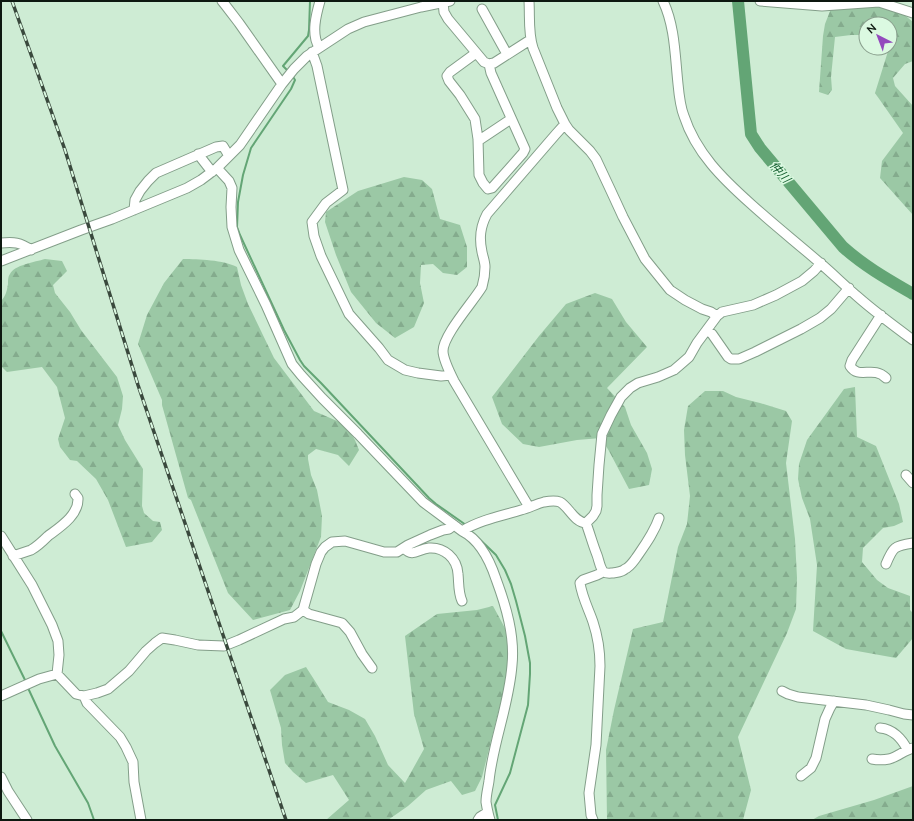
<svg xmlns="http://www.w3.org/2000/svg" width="914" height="821" viewBox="0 0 914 821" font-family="'Nunito Sans','Noto Sans JP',sans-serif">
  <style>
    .forest { fill: url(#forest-firs) }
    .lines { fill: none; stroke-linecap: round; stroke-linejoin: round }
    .stream { stroke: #63a575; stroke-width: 2 }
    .river { stroke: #63a575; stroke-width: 12 }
    .minor-casing { stroke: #839e89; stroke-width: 11 }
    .minor { stroke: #fff; stroke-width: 9 }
    .rail-casing { stroke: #3a493d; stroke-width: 3.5 }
    .rail { stroke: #dbf9e1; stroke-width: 2; stroke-dasharray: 6; stroke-linecap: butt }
    .labels { text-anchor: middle; stroke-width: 3; stroke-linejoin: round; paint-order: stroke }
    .water-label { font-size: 12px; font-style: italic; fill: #1d6537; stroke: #dbf9e1 }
  </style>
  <defs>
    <pattern id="forest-firs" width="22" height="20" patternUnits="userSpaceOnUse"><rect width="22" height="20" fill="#9bc8a5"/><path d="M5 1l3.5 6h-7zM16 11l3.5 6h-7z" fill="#84ab8d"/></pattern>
  </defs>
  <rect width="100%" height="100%" fill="#ceecd4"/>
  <path class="forest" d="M859 1 896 8 913 22V61L905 64 893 78 895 86 913 106V215L880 178 882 161 903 133 875 93 889 48H890V24H866V35H851L835 37 831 77 832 90 828 95 819 92 823 36 825 24 832 6Z
    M404 177 422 180 432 189 440 219 460 225 467 247V267L457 275 443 273 433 264 421 265 420 283 424 303 414 327 395 338 376 323 351 292 336 255 325 222 326 212 358 191Z
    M45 259 62 261 67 271 53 285 55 293 70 312 81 330 117 377 123 396 122 409 118 425 125 440 143 469 142 506 144 513 153 521 160 522 162 530 152 542 126 547 108 500 96 479 77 461 70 460 60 447 58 439 65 418 57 387 42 367 7 372 1 366V301C6 296 7 290 8 284 8 281 8 276 10 274 14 265 35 262 45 259Z
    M183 259C198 259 224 260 237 267L241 285 248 304 274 358 314 411 344 424 355 440 359 450 349 466 338 455 316 449 308 455V459L311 475 317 490 322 516 321 537 300 591 290 610 253 620 228 593 191 500 188 498 162 405V400L138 344 147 315 164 283Z
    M595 293 612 299 626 322 647 347 607 388 625 407 631 425 647 453 652 469 649 485 629 489 609 451 601 438 577 440 539 447 523 444 502 424 492 397 539 336 566 304Z
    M855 387 857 437 876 446 899 504 903 522 894 526 883 528 863 548 862 562 877 580 888 588 910 596V610L913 613V638L896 658 846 649 813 631 817 565 810 519 802 498 798 479 799 464 807 440 844 389Z
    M705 391H723L736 397 760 403 786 411 792 421 786 463 795 539 797 578 796 609 787 633 738 737 751 790 743 820H607L606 750 614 710 633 629 663 622 678 547 687 524 690 496 685 455 684 430 688 406Z
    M493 606 499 617 506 630 510 665 482 777 475 791 462 795 451 781 426 790 408 806 388 820H326L349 800 333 775 306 783 293 772 285 763 282 745 281 728 270 690 285 675 306 667 315 681 328 702 349 710 365 719 375 736 388 765 405 783 424 749 414 714 405 636 437 614 477 610Z
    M913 786V820H812L819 816 874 800Z"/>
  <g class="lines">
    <path class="stream" d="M288 71 283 66 308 36 309 30 310 1
      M292 75 295 80 291 89 251 148 243 175 238 202 237 227 240 235 284 330 300 360 304 366 321 383 429 498 436 504 466 525
      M470 530 496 555 505 570 511 584 516 601 525 636 530 663V674L528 705 510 773 495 805 498 820
      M1 631 26 682
      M28 688 55 746 88 803 94 820"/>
    <path class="river" d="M738 1 751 134 760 148 843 247C864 266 889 280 913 294"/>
    <g class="minor-casing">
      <path id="minor" d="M222 1 226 6 239 23 282 84
        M529 1C530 17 528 33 533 48L557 108 565 124 569 130 590 151 596 159 611 191 623 217 645 259 670 290 685 300 702 309 711 312 717 316
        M663 1C675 26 675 56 678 84 679 95 680 106 684 116 696 153 723 179 751 204 773 224 797 243 820 263 833 274 845 286 858 297 875 312 894 326 913 340
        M760 1 822 6 879 2 913 13
        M443 2 444 12 448 19 484 62 489 64 494 63 530 40
        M482 9 507 54
        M319 47C311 34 316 15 320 1
        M312 52 317 66 343 190 326 203 312 222 314 236 321 256 349 314 379 348 388 360 405 370 418 373 441 376 451 375
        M476 53 450 72 447 76 449 81 460 95 475 119 478 139 479 175 483 183 488 189 492 188 523 153 525 149 491 73 489 64
        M478 141 511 119
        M198 154 212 172
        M217 168 229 181 232 188 231 207 232 227 239 250 266 305 292 364 301 375 322 398 358 434 423 502 462 531C480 540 490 561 496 579 506 606 515 636 512 665 509 705 493 742 489 781 488 788 486 795 486 802 487 808 488 814 490 820
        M134 210 135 200 140 191 148 181 156 173 216 147 223 146 229 156
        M1 243C14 242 20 242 31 250
        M1 261 81 230 112 219 187 188 201 180 217 168 240 145 282 84 294 69 307 56 316 50 348 29 364 22 421 7 450 1
        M881 315 852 360 850 366C859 380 873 365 886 378
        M707 330 712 334 728 357 731 359H739L755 352 801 329 820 318 831 309 849 288
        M906 475 913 483
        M529 507 454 381C450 373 443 359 443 351 443 335 473 302 482 287 484 280 485 274 485 267 485 262 483 257 482 252 479 238 480 227 487 214L556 134 565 124
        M586 523C590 534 593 545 597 555 599 560 600 569 604 572 607 574 611 573 613 573 618 572 622 572 625 569 630 567 633 562 636 558 645 545 654 533 659 518
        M462 531C480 520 501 516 521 510 529 508 536 504 544 502 549 501 555 500 560 502 569 507 574 522 586 523L593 516 596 511 597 506V495L599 465 602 434 611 415 621 397 630 388 638 383 658 377 674 370 681 364 689 357 697 343 717 316 722 312 753 305 776 295 802 281 814 271 821 263
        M1 536 32 585 52 625 58 641 59 655 57 674
        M404 548C413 558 418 549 429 548 444 547 457 558 458 574 459 583 458 592 462 601
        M13 556C19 554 25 552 31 550 38 546 43 541 48 536 60 527 79 515 78 498L75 494
        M886 564C893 547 894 546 913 543
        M303 610 309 614 342 623 350 632 362 654 372 668
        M782 691 788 694 798 697 866 705 889 710 904 714 913 715
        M1 696 39 679 57 674 76 694 84 696 97 693 108 689 129 671 146 651 155 643 162 638 175 640 198 645 224 646 239 640 284 619 294 617 303 610 316 564 321 552 325 547 332 542 345 541 384 552H397L408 545 430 535 443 530 449 529 454 525
        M84 696 87 703 120 737 126 747 133 762 134 782 141 820
        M880 728C893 729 902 739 907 749
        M872 759C877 760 884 760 889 759 898 757 904 750 913 748
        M801 776 811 768 816 758 825 719 830 708 834 701
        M1 777 8 791 27 820
        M478 820 480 817 488 812
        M593 820 591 815 589 793 596 745 600 666C600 651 598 637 593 622 589 610 582 597 580 583L583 580 597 575 603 572"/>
    </g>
    <use href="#minor" class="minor"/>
    <g class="rail-casing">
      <path id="rail" d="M12 1 65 150 138 385 286 820"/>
    </g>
    <use href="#rail" class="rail"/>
  </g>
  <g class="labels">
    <g class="water-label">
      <text transform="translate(780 172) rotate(50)" y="4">仲川</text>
    </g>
  </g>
  <rect width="914" height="821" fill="none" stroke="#0d1810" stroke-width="4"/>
  <g transform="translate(878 36) rotate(318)"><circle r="19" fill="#dbf9e1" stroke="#899f8d"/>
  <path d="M0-3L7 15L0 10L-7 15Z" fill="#934abd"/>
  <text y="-6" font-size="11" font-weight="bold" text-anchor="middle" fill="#0d1810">N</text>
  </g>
</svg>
